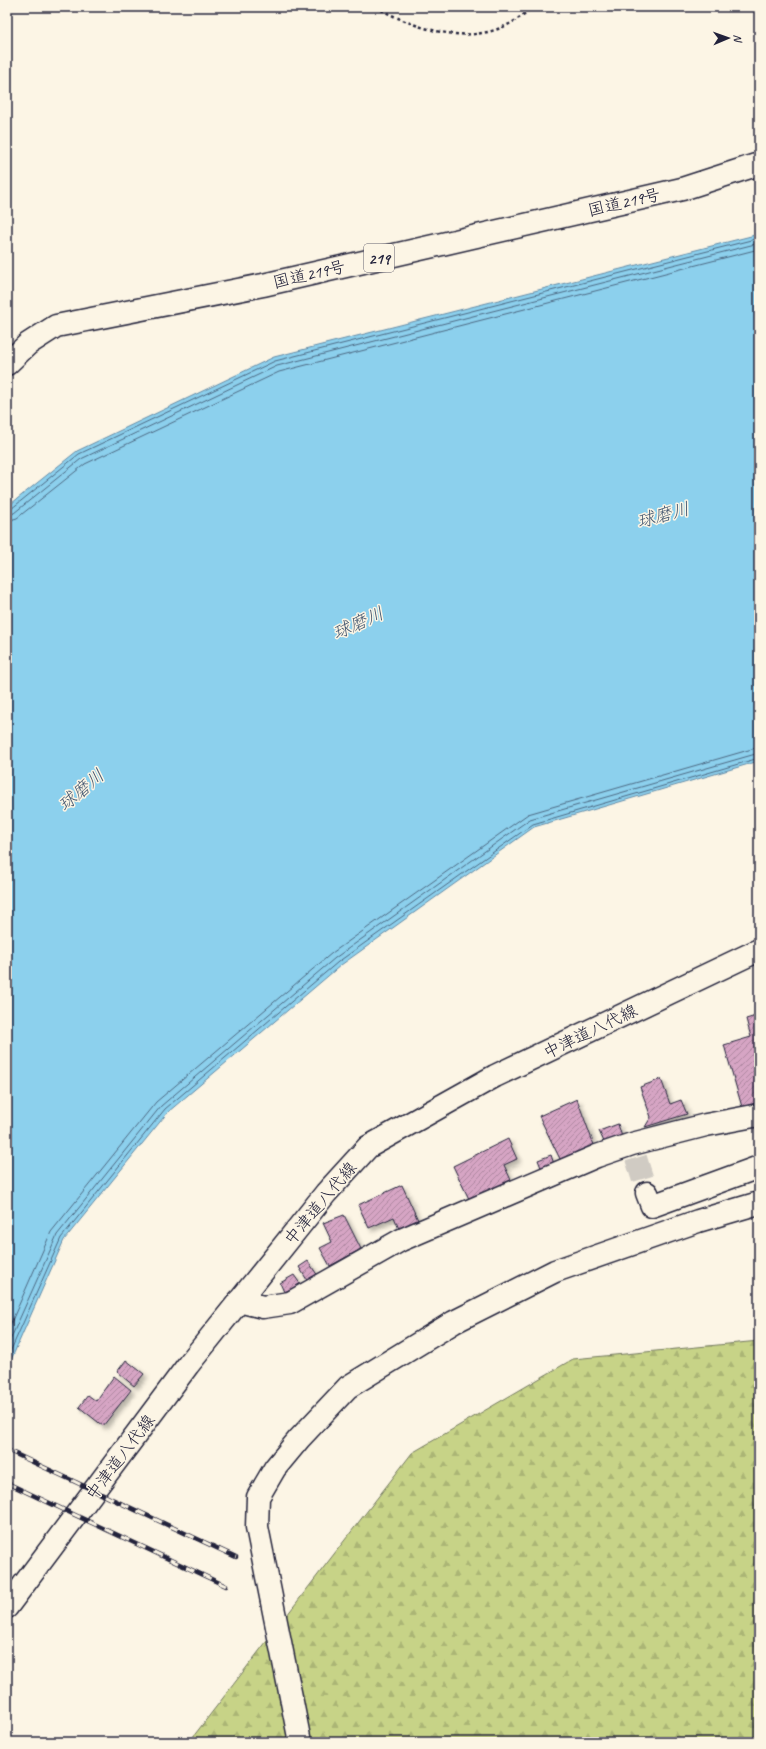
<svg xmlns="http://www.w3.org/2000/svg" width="766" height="1749" viewBox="0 0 766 1749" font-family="Caveat,'Klee One',sans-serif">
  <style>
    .forest { fill: url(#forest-firs); stroke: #747a61 }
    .water { fill: #8cd0ed; stroke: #628aa6 }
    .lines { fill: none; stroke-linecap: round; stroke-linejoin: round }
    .shore { stroke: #4c6882; stroke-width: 1 }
    .building { fill: url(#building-hatch); stroke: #22223b; filter: url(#shadow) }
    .minor-tunnel { stroke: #d0cbc3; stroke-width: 22; stroke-dasharray: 22 11; stroke-linecap: butt }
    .minor-casing { stroke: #22223b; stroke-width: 25 }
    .secondary-casing { stroke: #22223b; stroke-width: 25 }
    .trunk-casing { stroke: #22223b; stroke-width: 25 }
    .path { stroke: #22223b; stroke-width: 2.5; stroke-dasharray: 3 3; stroke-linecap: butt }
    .minor { stroke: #fcf5e5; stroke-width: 22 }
    .secondary { stroke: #fcf5e5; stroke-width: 22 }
    .trunk { stroke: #fcf5e5; stroke-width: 22 }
    .rail-casing { stroke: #22223b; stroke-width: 4.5 }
    .rail { stroke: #fcf5e5; stroke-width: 3; stroke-dasharray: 9; stroke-linecap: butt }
    .labels { text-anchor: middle; stroke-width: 3; stroke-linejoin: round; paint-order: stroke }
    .shield { fill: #fcf5e5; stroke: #63616e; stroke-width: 1 }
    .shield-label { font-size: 16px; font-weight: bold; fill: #22223b }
    .street-label { font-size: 17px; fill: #22223b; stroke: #fcf5e5 }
    .water-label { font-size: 18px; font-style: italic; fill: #425670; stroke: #fcf5e5 }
  </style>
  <defs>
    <pattern id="forest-firs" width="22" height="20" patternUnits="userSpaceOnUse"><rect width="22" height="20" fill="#c7d387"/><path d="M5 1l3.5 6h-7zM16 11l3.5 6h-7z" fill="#abb575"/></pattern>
    <pattern id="building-hatch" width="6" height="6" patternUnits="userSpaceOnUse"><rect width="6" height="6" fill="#d6a5c4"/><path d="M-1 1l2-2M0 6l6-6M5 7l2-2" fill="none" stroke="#ad86a0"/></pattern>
    <filter id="shadow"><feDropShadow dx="3.5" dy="3.5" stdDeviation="2" flood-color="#0004"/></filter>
  </defs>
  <rect width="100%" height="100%" fill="#fcf5e5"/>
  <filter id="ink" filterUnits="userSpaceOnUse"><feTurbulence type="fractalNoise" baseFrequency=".025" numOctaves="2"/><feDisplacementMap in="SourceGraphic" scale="8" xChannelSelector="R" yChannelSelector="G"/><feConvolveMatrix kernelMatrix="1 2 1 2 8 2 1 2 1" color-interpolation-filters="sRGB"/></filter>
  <g filter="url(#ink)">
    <path class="forest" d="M759 1341V1742H189L412 1453 573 1359Z"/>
    <path class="water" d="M759 234V761L534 827 341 965 168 1112 64 1240 7 1369V507L77 451 274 357Z"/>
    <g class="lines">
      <path class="shore" d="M7 510 11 509 79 454 275 361 759 238
        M7 515 14 513 81 459 277 366 759 243
        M7 521 17 518 85 464 279 372 759 249
        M7 1332 51 1232 156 1102 332 953 528 814 759 747
        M7 1347 57 1235 161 1106 335 958 530 819 759 753
        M7 1359 61 1238 165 1109 338 962 533 824 759 758"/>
    </g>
    <path class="building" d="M759 1015V1102L742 1107 724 1045 751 1037 746 1019Z
      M661 1079 670 1104 681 1100 687 1114 645 1127 651 1117 640 1087Z
      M577 1099 594 1145 561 1161 539 1116Z
      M618 1124 622 1137 605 1144 599 1131Z
      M508 1139 517 1159 504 1165 511 1180 470 1201 453 1166Z
      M551 1155 554 1164 542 1170 538 1160Z
      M402 1185 418 1220 399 1229 394 1217 369 1228 358 1205Z
      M344 1215 361 1249 330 1266 320 1248 332 1242 323 1223Z
      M308 1261 318 1276 307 1280 299 1267Z
      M294 1275 301 1285 284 1292 280 1283Z
      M126 1360 144 1374 134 1386 117 1372Z
      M114 1376 131 1390 103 1426 79 1407 88 1395 96 1401Z"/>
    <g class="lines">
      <path class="minor-tunnel" d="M636 1158 647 1193"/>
      <g class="minor-casing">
        <path id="minor" d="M647 1193 652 1206 759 1167
          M239 1301 263 1307 290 1303 401 1240 597 1156 632 1144 706 1125 759 1115
          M300 1742 257 1527 258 1497 275 1468 299 1439 348 1387 454 1322 555 1271 698 1221 759 1203"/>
      </g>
      <g class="secondary-casing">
        <path id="secondary" d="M7 1607 188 1365 326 1193 368 1147 495 1076 759 950"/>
      </g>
      <g class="trunk-casing">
        <path id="trunk" d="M7 364 28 344 56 326 263 285 682 189 759 164"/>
      </g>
      <path class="path" d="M376 7C425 34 487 52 532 7"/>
      <use href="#minor" class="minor"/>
      <use href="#secondary" class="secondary"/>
      <use href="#trunk" class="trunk"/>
      <g class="rail-casing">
        <path id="rail" d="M7 1450 236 1557
          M7 1483 226 1586"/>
      </g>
      <use href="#rail" class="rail"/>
    </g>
  </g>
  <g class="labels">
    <rect class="shield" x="364" y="244" width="30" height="28" rx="3"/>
    <g class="shield-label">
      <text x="379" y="264">219</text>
    </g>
    <g class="street-label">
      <text transform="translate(624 202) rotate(-13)" y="6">国道219号</text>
      <text transform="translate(309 274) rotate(-13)" y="6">国道219号</text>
      <text transform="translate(590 1031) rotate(-26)" y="6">中津道八代線</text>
      <text transform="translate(320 1203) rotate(-50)" y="6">中津道八代線</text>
      <text transform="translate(120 1457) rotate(-53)" y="6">中津道八代線</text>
    </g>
    <g class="water-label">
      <text transform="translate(663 515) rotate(-15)" y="6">球磨川</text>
      <text transform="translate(358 623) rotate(-24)" y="6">球磨川</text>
      <text transform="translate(81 790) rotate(-40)" y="6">球磨川</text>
    </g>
  </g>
  <rect width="766" height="1749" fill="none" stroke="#fcf5e5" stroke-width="24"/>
  <rect x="12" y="12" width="742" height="1725" fill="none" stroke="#22223b" stroke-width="1.5" filter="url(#ink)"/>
  <g transform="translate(728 38) rotate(88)" stroke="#fcf5e5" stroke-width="3" paint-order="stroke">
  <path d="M0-3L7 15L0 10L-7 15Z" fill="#22223b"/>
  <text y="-6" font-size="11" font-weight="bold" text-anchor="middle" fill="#22223b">N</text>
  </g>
</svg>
